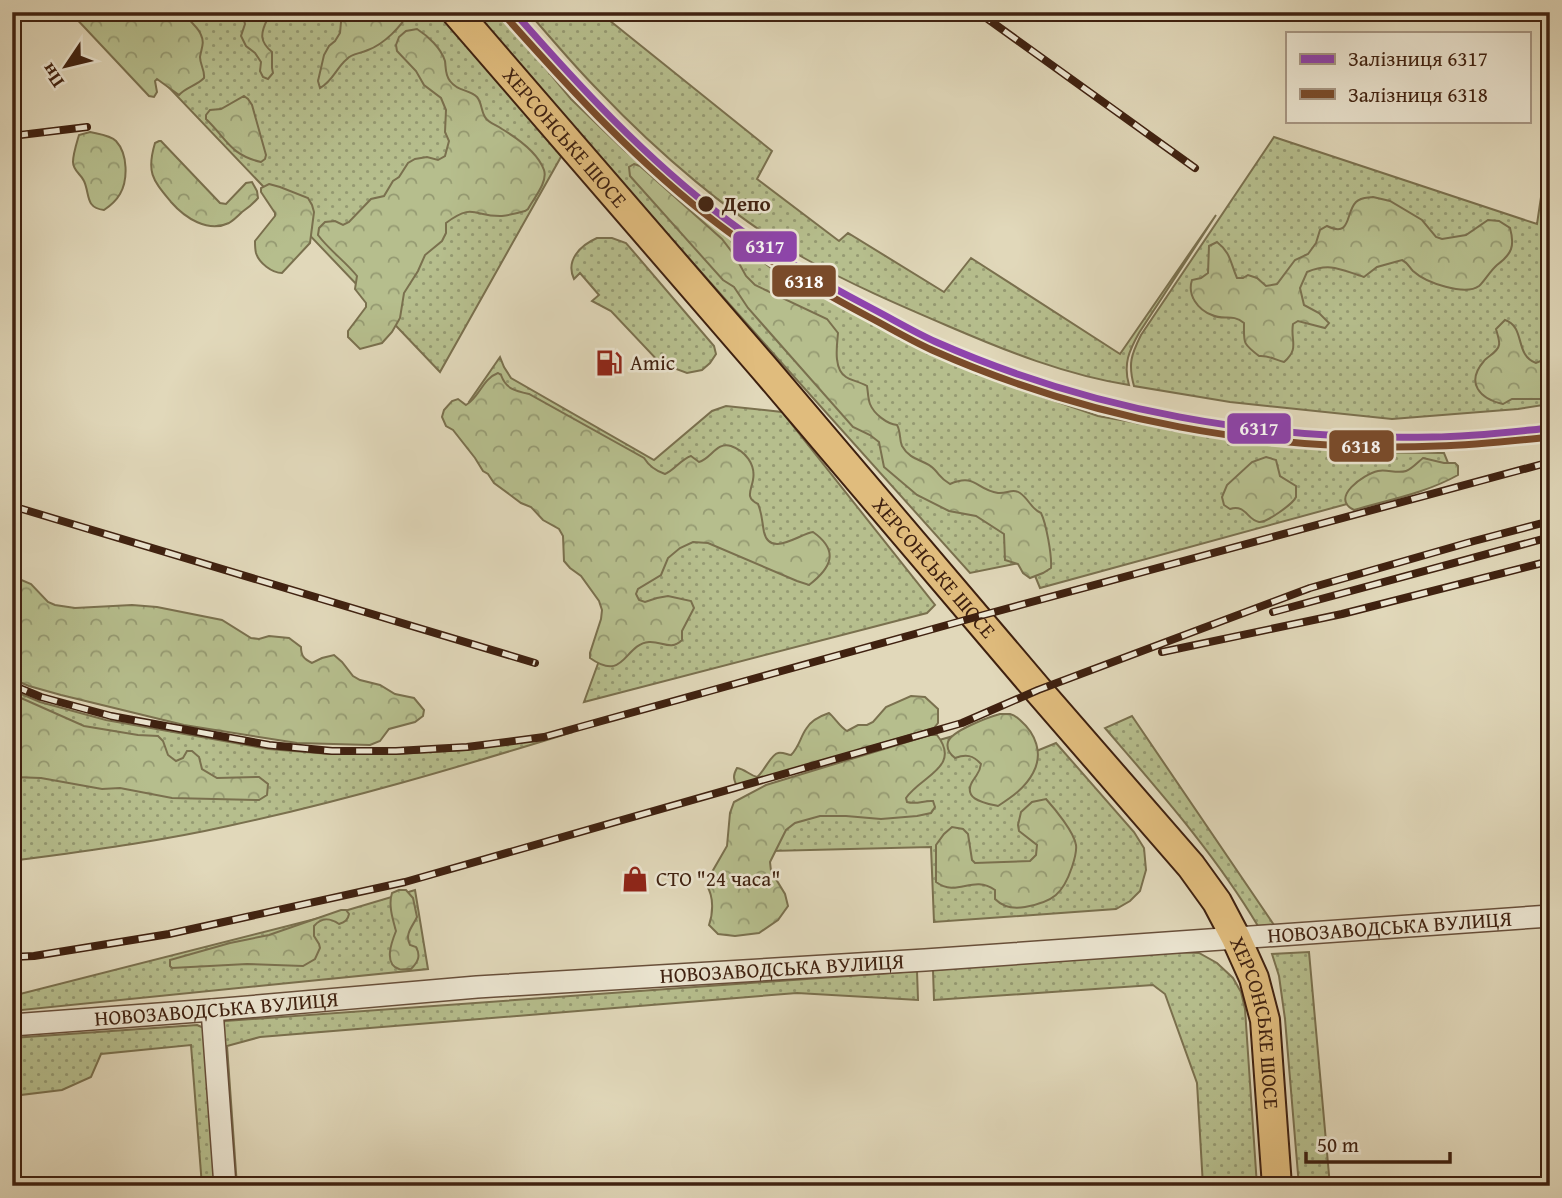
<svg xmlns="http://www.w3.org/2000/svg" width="1562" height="1198" viewBox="0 0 1562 1198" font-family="'Gentium Book Plus',serif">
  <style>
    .grass { fill: url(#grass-dots); stroke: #7a704e; stroke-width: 2 }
    .forest { fill: url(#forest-crowns); stroke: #7a704e; stroke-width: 2 }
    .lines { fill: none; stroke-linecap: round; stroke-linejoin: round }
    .minor-casing { stroke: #684f3a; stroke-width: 24 }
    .major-casing { stroke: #3f2110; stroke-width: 32 }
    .minor { stroke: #ece6d2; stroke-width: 21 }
    .major { stroke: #e0bc7d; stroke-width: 28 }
    .rail-casing { stroke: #3f2110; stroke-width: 8 }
    .rail { stroke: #ece6d2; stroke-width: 5; stroke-dasharray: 16; stroke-linecap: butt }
    .rail-1-casing { stroke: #ece6d2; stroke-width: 12 }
    .rail-2-casing { stroke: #ece6d2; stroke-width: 12 }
    .rail-1 { stroke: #8e44ad; stroke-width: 7 }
    .rail-2 { stroke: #7a4b2a; stroke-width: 7 }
    .stop-dot { fill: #3f2110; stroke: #ece6d2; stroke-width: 2.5 }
    .labels { text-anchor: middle; stroke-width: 5; stroke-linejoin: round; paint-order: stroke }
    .street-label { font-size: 21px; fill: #3f2110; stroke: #ece6d2 }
    .stop-label { font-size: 21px; font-weight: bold; fill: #3f2110; stroke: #ece6d2; text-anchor: start }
    .poi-label { font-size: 21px; fill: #3f2110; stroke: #ece6d2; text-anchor: start }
    .line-badge { stroke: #ece6d2; stroke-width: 2.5 }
    .badge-label { font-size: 19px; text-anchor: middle; font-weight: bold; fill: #fff }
  </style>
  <defs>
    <pattern id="grass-dots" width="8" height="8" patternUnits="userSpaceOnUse" patternTransform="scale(1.75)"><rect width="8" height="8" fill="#b6be8d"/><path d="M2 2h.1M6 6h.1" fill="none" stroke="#959a72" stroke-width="1.8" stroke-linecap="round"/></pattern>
    <pattern id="forest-crowns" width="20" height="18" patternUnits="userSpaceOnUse" patternTransform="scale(1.75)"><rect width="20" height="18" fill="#b6be8d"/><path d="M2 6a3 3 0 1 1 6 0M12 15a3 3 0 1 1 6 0" fill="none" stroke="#959a72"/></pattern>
  </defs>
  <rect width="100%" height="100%" fill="#e1d8ba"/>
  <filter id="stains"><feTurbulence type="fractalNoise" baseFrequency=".00286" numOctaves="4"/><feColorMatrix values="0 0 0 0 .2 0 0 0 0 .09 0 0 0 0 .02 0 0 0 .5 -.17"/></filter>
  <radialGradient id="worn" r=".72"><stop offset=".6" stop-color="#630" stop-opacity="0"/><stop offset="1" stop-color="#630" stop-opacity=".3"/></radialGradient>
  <path class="grass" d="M97 12H438L562 155 440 372Z
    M471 12H499L571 99 624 150 700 214 771 268 932 355 1009 385 1098 416 1166 428 1346 452 1444 453 1453 475 1040 588 1029 561 970 573 779 360Z
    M528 12H599L772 151 757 179 839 241 848 233 944 292 971 258 1120 354 1216 215 1139 333C1129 351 1123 364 1129 385 1066 375 1006 351 948 326 899 305 850 284 804 258 731 216 657 152 599 91 574 66 552 39 528 12Z
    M1274 137 1537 224 1541 197 1550 198V404L1518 409 1392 419 1230 402 1134 386C1128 364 1131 355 1141 335Z
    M597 238H612L626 243 714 346 716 354 710 363 702 370 687 373 660 363 611 311 592 301 599 295 580 273 574 279C565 260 581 245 597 238Z
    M500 357 504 367 511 378 654 460 712 411 726 406 782 412 935 605 927 613 584 702 631 573 469 402Z
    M12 690 40 702 106 720 268 749 330 754H395L466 750 573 732C459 767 345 801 228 826 157 842 85 851 12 861Z
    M1132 716 1274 925 1258 926C1215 854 1160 792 1105 728Z
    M985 727 1012 761 1056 743 1134 832 1144 848 1146 870 1140 891 1130 901 1116 909 934 922 931 847 770 851 753 793Z
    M415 890 428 969 12 1011V996L331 915Z
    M1177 952 1199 953 1217 963 1233 978 1241 992 1245 1009 1257 1186H1203L1197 1083 1165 994 1153 985 934 1000 933 970Z
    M1309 952 1330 1186H1299L1285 1019 1279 976 1272 954Z
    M917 971 918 1000 797 993 260 1037 227 1046 237 1186H233L222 1025 225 1021Z
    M197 1025 204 1028 220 1186H202L191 1045 101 1054 91 1077 62 1090 12 1096V1038Z"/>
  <path class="forest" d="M70 12H185C188 22 198 26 201 35 205 43 201 49 200 57 200 65 205 70 204 78 196 86 186 87 179 95L157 79 155 81 157 92 154 97 149 96Z
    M242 12H292L285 20H267C260 34 260 42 272 52V68L273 73 268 79 263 77 260 71 261 62 255 53 246 46 241 36 245 24Z
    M340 12H409C401 27 384 44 368 50 360 54 352 53 347 59 336 68 333 81 320 88L318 81 324 55 329 46 335 41 340 33 341 22Z
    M417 29C428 36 441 48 445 61 446 68 445 75 450 81 458 92 469 89 477 97 482 103 481 111 485 117 488 123 497 125 502 129 517 138 538 153 544 170 548 182 534 198 528 209L525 211C518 213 510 215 502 216 474 217 474 202 446 223V233L442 241 425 255 418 271 404 293 400 318 392 332 382 343 360 349 348 337V331L366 307V303L355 289 357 276C345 261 329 250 318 235L319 228 325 222 335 221 343 225 349 222 371 199 384 196 393 181 399 177 408 163 415 159 427 157 438 160 445 156 449 141 445 132 446 110 441 98 424 85 416 71 397 51 396 45 399 37 406 31Z
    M244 96 248 99 252 105 266 155 265 159 261 162C230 155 227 139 206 119V115L210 110 221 109Z
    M90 132C98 134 110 135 116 141 128 154 128 180 120 194 116 201 110 206 104 210 85 208 90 194 84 181 81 174 73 171 73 162 73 154 77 142 79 135Z
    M159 141H161L220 203 226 204 246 183 252 182 257 191 258 198C253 204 248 208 242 212 238 216 234 220 229 223 208 233 185 218 171 202 153 180 146 173 155 143Z
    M634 164 640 166 722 239 735 256 746 276 755 285 827 319 838 333C837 345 833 369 846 377 850 380 860 382 867 386 868 392 868 399 870 404 874 414 887 424 897 425 901 432 899 439 902 446 911 462 925 459 934 469 941 476 939 477 950 484 976 473 976 490 998 493 1007 494 1012 488 1020 493 1029 499 1031 509 1041 513 1046 523 1052 555 1051 568L1043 573 1030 578 1023 573 1018 564 1005 560 1004 534 976 516 949 511 917 495 884 467 879 442 870 435 853 427 748 308 734 287 723 280 630 176 629 167Z
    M269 184 280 187 308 198 312 205 314 212 310 243 282 273C272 273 259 263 256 253 255 249 255 245 255 241L275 216V213L261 192V188Z
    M1373 197 1390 201 1422 220 1436 237 1442 239 1466 235 1488 220 1499 221 1510 228C1515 246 1512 254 1497 265 1490 271 1484 282 1479 286 1465 296 1426 283 1413 271 1409 267 1408 263 1402 260L1377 267 1364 277C1341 270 1331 262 1307 272L1300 288 1304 305 1319 313 1329 323 1325 328 1298 321 1293 324C1290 341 1300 348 1284 362 1275 360 1269 355 1259 356 1242 343 1244 343 1244 323 1232 313 1224 321 1212 315 1198 310 1187 295 1192 280L1201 278 1208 273 1209 246 1217 242C1231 253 1230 262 1237 278H1243L1248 275 1257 278 1266 286 1277 284 1295 260 1308 254 1316 243 1320 230 1327 226C1352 238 1345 213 1356 202 1361 197 1367 198 1373 197Z
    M1505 320C1526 327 1514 355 1536 363L1550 357V399H1512L1503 404C1480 399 1465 383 1484 361 1488 356 1498 352 1499 345 1500 341 1497 333 1496 329Z
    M498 373 501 375C506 389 515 391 529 394L644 458C649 466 656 471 665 474 675 470 681 459 691 456L699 462C711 459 717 441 731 446 745 451 756 464 753 480 751 491 745 498 758 504 762 513 762 522 764 532 770 558 799 534 813 532 840 551 831 568 809 585L797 581 708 543 693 542 680 548 668 558 661 575 638 589 636 594 639 600 645 602 657 598 668 596 691 601 694 608 682 631V640C671 651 662 641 649 642 624 644 625 683 590 658V653L601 619 602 610 599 601 581 576 570 568 564 561 563 536 559 529 543 520 531 507 521 503 494 483 488 474 483 471 475 458 453 430 446 426 442 417 444 410 452 401 458 399 466 405C480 397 482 379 498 373Z
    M1266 457 1276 460 1280 476 1296 486C1296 487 1296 496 1296 497 1293 504 1266 523 1259 522 1247 520 1246 504 1230 509L1224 505 1222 497 1227 485 1252 462Z
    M1423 458 1444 463H1455L1458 466V475C1426 493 1388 500 1354 510 1329 498 1364 474 1378 471 1387 469 1397 474 1406 471 1412 469 1418 462 1423 458Z
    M12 576 31 584 48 602 55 605 75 608 132 605 157 607 222 620 251 638 259 639 269 636 289 638 301 647C301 656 304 659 312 663L322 658 334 655 342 662 353 676 360 680 380 685 395 694 414 698 424 710 423 716 415 722 389 729 380 741 370 745 297 743 184 725 61 695 29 686 12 679Z
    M12 694 84 726 138 735 158 736 163 741 168 755 176 761 183 758 187 751H192L199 757 202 769 217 778 259 777 268 784 267 795 259 800 172 798 120 788 102 789 41 778 12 777Z
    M911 696 925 697 938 709V723L934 728 737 786C733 779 733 775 737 768 745 769 749 775 757 777 764 772 771 754 778 753 782 752 786 754 791 755 799 747 800 738 806 729 811 720 820 716 829 713 835 718 840 727 847 731L858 725H867L873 722 886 707Z
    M1000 714C1003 714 1007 714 1010 714 1015 715 1016 717 1020 720 1035 733 1044 753 1033 773 1025 788 1012 797 998 806 984 803 960 799 974 779 978 773 980 772 981 764 973 755 966 754 955 758 950 754 946 749 948 742 951 731 989 717 1000 714Z
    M930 735H937C962 767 921 776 906 798L907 802C917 805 924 800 933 801L935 807 931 813 917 816 881 819 846 816H820L795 823 786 830 770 862 771 871 785 894 788 906 778 920 759 933 735 936 718 934 709 925C713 914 714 897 707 886L712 872 727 846 730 813 734 802 766 785Z
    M1046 799C1055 809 1074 832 1076 845 1077 852 1074 861 1072 867 1063 894 1053 902 1025 907 1014 909 1003 907 995 899V890C972 874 958 898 936 882V845L944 834 952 827 963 829 968 834 972 860 975 863 1030 861 1036 855 1037 845 1019 831 1018 825 1021 812 1032 802Z
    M399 890H406L413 898 417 917C413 926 404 934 410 945L416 947C421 956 418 962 411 969 410 969 400 970 399 969 383 964 392 941 396 931 393 920 388 905 392 893Z
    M341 910H346L349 914C348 920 345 922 339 924 330 918 322 917 314 926V936L319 944 320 948 315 959 303 966 247 964 172 968 170 966V960L230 943 269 935Z"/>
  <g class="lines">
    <g class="minor-casing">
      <g id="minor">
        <path d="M212 1010 225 1186"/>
        <path id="s1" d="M12 1025 212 1010 477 987 925 960 1550 916"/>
      </g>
    </g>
    <g class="major-casing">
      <g id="major">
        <path id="s2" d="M456 12 764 368 1038 690 1191 866 1217 902 1236 938 1254 978 1265 1020 1277 1186"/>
      </g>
    </g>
    <use href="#minor" class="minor"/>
    <use href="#major" class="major"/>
    <g class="rail-casing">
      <path id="rail" d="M978 12 1195 168
        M12 136 87 127
        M12 506 535 663
        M1273 612 1550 537
        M1162 652 1342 614 1550 561
        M12 685 41 697 111 716 269 745 332 751H396L467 747 544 737 976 617 1550 462
        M12 957 34 956 169 934 405 882 962 723 1038 690 1310 588 1474 541 1550 521"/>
    </g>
    <use href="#rail" class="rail"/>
    <g class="rail-1-casing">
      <path id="rail-1" d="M514 12C579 86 645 158 723 217 770 253 821 282 873 309 894 320 914 332 936 342 1092 411 1262 441 1433 437 1472 437 1511 432 1550 428"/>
    </g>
    <g class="rail-2-casing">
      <path id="rail-2" d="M507 18C573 92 639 164 718 224 765 260 816 289 869 317 890 328 910 340 932 350 1090 420 1265 453 1438 446 1475 445 1513 441 1550 437"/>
    </g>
    <use href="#rail-1" class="rail-1"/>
    <use href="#rail-2" class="rail-2"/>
  </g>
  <defs>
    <g id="fuel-bare" transform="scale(2.1)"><path d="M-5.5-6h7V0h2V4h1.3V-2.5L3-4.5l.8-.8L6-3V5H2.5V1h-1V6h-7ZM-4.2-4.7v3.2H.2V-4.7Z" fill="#8f2418" stroke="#ece6d2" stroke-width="2.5" paint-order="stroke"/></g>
    <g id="shop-bare" transform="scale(2.1)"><path d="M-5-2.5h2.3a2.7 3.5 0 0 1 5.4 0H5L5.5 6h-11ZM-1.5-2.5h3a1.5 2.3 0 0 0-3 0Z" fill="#8f2418" stroke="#ece6d2" stroke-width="2.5" paint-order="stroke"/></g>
  </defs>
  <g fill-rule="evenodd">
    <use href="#fuel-bare" x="609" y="363"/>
    <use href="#shop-bare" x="635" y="879"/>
  </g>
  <circle class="stop-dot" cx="706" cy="204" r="9"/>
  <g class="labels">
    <g class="street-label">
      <text dy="7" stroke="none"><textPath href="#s2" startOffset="166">ХЕРСОНСЬКЕ ШОСЕ</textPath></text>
      <text dy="7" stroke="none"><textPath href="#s2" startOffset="733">ХЕРСОНСЬКЕ ШОСЕ</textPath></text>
      <text dy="7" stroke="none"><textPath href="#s1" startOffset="1381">НОВОЗАВОДСЬКА ВУЛИЦЯ</textPath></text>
      <text dy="7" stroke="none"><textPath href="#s1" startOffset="772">НОВОЗАВОДСЬКА ВУЛИЦЯ</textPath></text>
      <text dy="7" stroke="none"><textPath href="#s1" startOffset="205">НОВОЗАВОДСЬКА ВУЛИЦЯ</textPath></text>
      <text dy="7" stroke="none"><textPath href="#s2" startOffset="1300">ХЕРСОНСЬКЕ ШОСЕ</textPath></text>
    </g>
    <g class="stop-label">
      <text x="722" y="211">Депо</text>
    </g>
    <g class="poi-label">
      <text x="630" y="370">Amic</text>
      <text x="656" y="886">СТО "24 часа"</text>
    </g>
  </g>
  <g class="line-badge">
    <rect x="732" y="230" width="66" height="33" rx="7" fill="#8e44ad"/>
    <rect x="771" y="264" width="66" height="34" rx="7" fill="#7a4b2a"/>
    <rect x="1226" y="412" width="66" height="33" rx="7" fill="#8e44ad"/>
    <rect x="1328" y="429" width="67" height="34" rx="7" fill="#7a4b2a"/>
  </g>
  <g class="badge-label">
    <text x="765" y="253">6317</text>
    <text x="804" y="288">6318</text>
    <text x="1259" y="435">6317</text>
    <text x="1361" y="453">6318</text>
  </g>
  <rect width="1562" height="1198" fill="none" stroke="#e1d8ba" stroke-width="42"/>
  <rect x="14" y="14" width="1534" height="1170" fill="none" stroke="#3f2110" stroke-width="3.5"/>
  <rect x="21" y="21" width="1520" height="1156" fill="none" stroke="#3f2110" stroke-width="2"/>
  <rect x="1286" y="32" width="245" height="91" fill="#ece6d2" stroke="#a79784" stroke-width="2"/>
  <rect x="1300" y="54" width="35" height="10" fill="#8e44ad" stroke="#a79784" stroke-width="2"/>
  <text x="1348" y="66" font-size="21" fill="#3f2110">Залізниця 6317</text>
  <rect x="1300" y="89" width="35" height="10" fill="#7a4b2a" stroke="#a79784" stroke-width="2"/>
  <text x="1348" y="102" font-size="21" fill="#3f2110">Залізниця 6318</text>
  <g transform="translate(66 66) rotate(235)" stroke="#ece6d2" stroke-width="5" paint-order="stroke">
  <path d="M0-5L12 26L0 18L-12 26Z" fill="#3f2110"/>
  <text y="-10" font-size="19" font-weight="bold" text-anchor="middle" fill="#3f2110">Пн</text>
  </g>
  <path d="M1306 1152v10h144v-10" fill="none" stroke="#3f2110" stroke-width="3.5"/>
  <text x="1317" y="1152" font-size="21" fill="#3f2110" stroke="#ece6d2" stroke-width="5" paint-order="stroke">50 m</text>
  <rect width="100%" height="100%" filter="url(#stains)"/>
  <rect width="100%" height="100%" fill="url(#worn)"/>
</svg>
